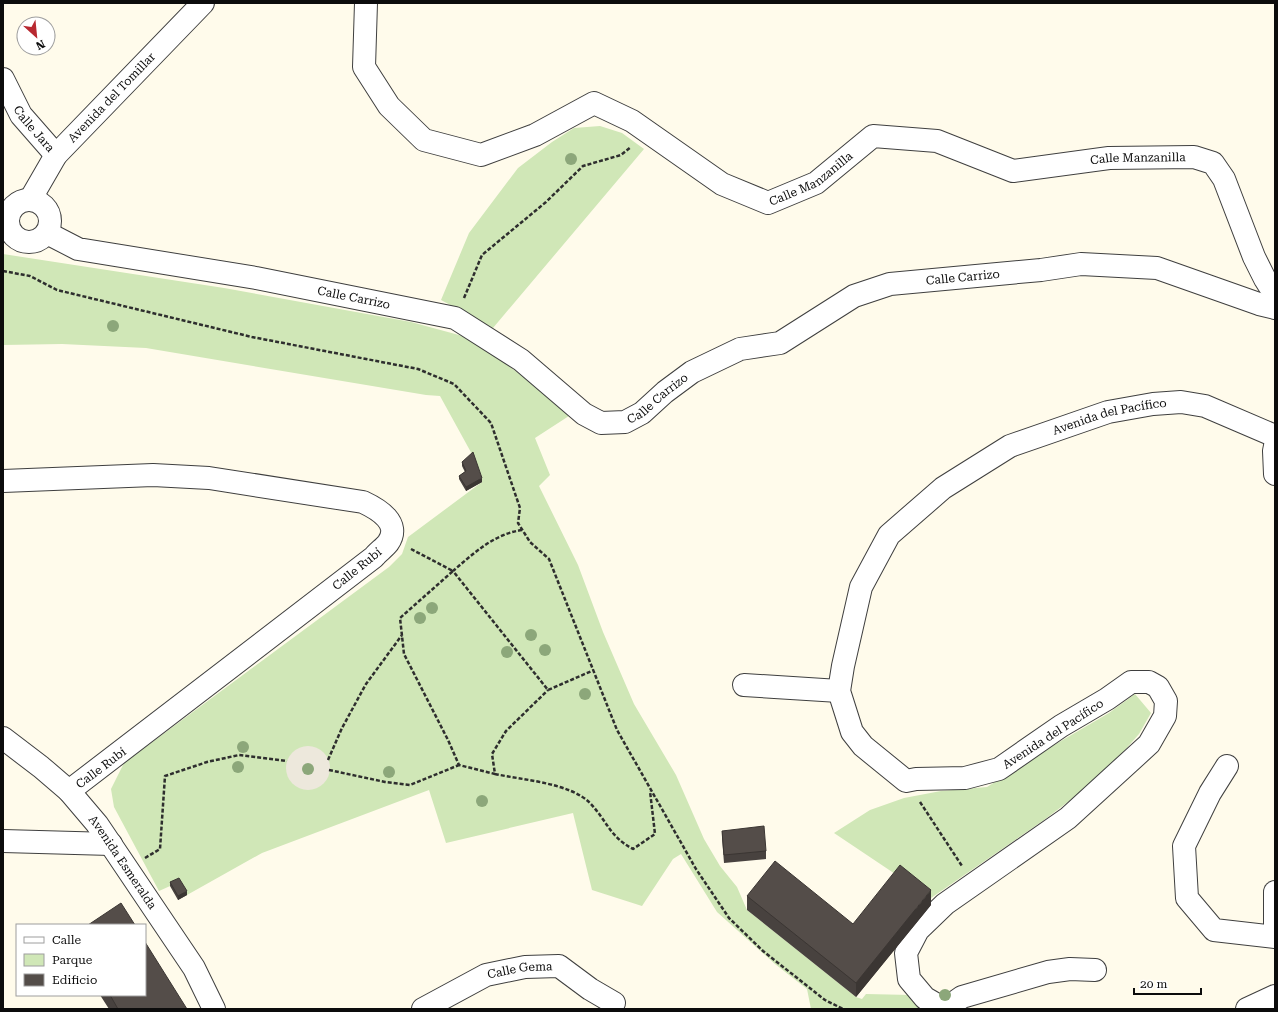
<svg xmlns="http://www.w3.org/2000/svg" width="1278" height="1012" viewBox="0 0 1278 1012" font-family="'Roboto Serif',serif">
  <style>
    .green { fill: #d0e7b7 }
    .plaza { fill: #ede8dc }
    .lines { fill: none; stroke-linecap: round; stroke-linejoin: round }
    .minor-casing { stroke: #3f3f3f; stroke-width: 24 }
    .path { stroke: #2e2e2e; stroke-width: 2.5; stroke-dasharray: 4 2; stroke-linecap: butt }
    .minor { stroke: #fff; stroke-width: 22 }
    .tree { fill: #8ca77a }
    .wall { fill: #48423f }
    .shaded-wall { fill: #3b3633 }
    .building { fill: #544d49; stroke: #3b3633 }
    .labels { text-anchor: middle; stroke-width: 4; stroke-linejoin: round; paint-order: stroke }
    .street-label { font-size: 12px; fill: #0c0c0c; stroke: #fff }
  </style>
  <rect width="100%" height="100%" fill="#fffbeb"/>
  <path class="green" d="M600 126 622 133 644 149 493 328 441 300 469 233 518 168 552 142 574 128Z
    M3 254 224 288 411 322 470 338 521 375 572 414 535 438 550 475 539 486 578 565 603 632 634 704 676 775 704 839 720 866 737 887 747 910 856 997 862 999 866 994 911 995 927 1009H811L807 989 775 964 717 912 681 854 673 859 642 906 592 890 573 813 446 843 429 790 262 853 187 895 179 882 159 891 114 807 111 789 124 763 389 567 402 554 408 537 482 482 473 456 440 396 426 395 146 348 62 344 3 345Z
    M1135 694 1151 713 1139 734 1102 776 1044 820 931 898 834 833 870 810 904 798 941 791 987 787 1049 748 1109 713Z"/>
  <path class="plaza" d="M286 768a22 22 0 1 1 44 0a22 22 0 1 1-44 0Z"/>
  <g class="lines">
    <g class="minor-casing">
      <g id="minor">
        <path id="s1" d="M366 3 364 67 389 106 424 140 481 155 535 135 594 103 632 121 722 184 768 203 816 183 873 136 937 141 1013 171 1109 158 1194 157 1213 163 1224 179 1254 257 1265 279 1275 295"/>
        <path id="s2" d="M3 79 21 115 56 155"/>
        <path id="s3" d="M30 200 56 155 203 3"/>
        <circle cx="29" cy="221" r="21"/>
        <path id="s4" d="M47 233 78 249 256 278 455 318 521 360 584 414 601 423 625 422 642 413 665 392 692 372 740 349 780 343 854 296 890 284 1041 270 1081 264 1157 268 1259 304 1275 308"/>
        <path d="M1275 446 1274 451 1275 474"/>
        <path d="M3 481 153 475 209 478 363 502C378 509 402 523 388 543 384 548 378 552 374 557L69 791"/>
        <path d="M744 685 839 691"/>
        <path id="s5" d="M3 738 41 767 69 791 97 824 194 968 214 1009"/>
        <path d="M1227 766 1210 793 1184 846 1187 898 1214 930 1275 937"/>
        <path d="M3 841 111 844"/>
        <path d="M1275 892V925"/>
        <path id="s6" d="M423 1009 486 975 525 967 559 966 590 989 614 1003"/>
        <path id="s7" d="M944 1009 925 998 909 979 906 953 918 930 945 904 1068 818 1149 744 1165 716 1166 701 1158 687 1149 682H1131L1107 699 1061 726 999 769 965 778 916 779 906 781 863 746 852 732 839 691 843 666 861 587 889 535 943 488 1010 446 1108 412 1153 404 1181 402 1205 406 1275 436"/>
        <path d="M945 1009 962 997 1048 972 1070 969 1095 970"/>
        <path d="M1247 1009 1275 996"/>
      </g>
    </g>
    <path class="path" d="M3 271 30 276 57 290 252 337 418 369 454 384 491 423 520 508 518 523 530 542 549 559 617 730 696 869 729 918 763 951 825 1000 843 1009
      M464 298 482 255 546 202 583 166 621 155 631 147
      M522 530C494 534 474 553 453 571L548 690 594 670
      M411 549 453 571 400 618 404 654 448 740 459 765 495 774 492 754 506 731 548 690
      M328 760 342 728 366 684 402 635
      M329 770 385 782 410 785 459 765
      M495 774C523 780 570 783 590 803 607 821 610 837 633 849L655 834 650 791
      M920 802 962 866
      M145 858 160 849 165 776 207 762 239 755 287 761"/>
    <use href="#minor" class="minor"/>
  </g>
  <g class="tree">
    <circle cx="571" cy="159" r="6"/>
    <circle cx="113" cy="326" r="6"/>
    <circle cx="432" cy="608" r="6"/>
    <circle cx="420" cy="618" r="6"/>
    <circle cx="531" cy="635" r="6"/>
    <circle cx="545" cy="650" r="6"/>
    <circle cx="507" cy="652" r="6"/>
    <circle cx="585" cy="694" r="6"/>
    <circle cx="243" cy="747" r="6"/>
    <circle cx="238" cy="767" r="6"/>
    <circle cx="308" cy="769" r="6"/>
    <circle cx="389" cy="772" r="6"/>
    <circle cx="482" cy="801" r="6"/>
    <circle cx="945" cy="995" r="6"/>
  </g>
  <path class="wall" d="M462 462 482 482 466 491 459 479V476L465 472 462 466Z
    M722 831 766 851V859L724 863 722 838Z
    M170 882 187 895 178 900 170 886Z
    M747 896 853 924 931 905 856 997 747 910Z
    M100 995H145L187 1009H109Z"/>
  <path class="shaded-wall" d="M482 478V482L466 491V487Z
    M931 890V905L856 997V983Z
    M187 891V895L178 900V896Z"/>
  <path class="building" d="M473 452 482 478 466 487 459 476 466 471 462 462Z
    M764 826 766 851 724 855 722 831Z
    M775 861 853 924 900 865 931 890 856 983 747 896Z
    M179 878 187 891 178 896 170 882Z
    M121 903 135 925H88Z
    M145 942 187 1009H118L110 995H145Z"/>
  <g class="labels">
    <g class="street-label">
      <text dy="4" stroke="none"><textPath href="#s3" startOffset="132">Avenida del Tomillar</textPath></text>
      <text dy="4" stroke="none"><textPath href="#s2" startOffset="59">Calle Jara</textPath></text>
      <text dy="4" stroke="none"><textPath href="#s1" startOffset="942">Calle Manzanilla</textPath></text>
      <text dy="4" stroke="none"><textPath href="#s1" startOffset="594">Calle Manzanilla</textPath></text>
      <text dy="4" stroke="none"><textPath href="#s4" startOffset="999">Calle Carrizo</textPath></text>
      <text dy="4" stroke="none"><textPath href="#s4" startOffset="315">Calle Carrizo</textPath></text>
      <text dy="4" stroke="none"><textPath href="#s4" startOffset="663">Calle Carrizo</textPath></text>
      <text dy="4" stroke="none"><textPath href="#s7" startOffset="1277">Avenida del Pacífico</textPath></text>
      <text transform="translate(357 569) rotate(-39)" y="4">Calle Rubí</text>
      <text transform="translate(1053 734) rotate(-33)" y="4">Avenida del Pacífico</text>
      <text transform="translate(101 768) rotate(-37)" y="4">Calle Rubí</text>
      <text dy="4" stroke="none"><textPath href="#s5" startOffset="174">Avenida Esmeralda</textPath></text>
      <text dy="4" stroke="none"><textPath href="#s6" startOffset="106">Calle Gema</textPath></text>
    </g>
  </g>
  <rect width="1278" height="1012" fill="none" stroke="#0c0c0c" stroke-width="8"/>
  <rect x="16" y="924" width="130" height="72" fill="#ffffff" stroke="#9e9e9e"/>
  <rect x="24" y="937" width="20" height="6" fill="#ffffff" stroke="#9e9e9e"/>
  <text x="52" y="944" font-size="12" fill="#0c0c0c">Calle</text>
  <rect x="24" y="954" width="20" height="12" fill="#d0e7b7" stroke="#9e9e9e"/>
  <text x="52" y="964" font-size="12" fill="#0c0c0c">Parque</text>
  <rect x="24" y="974" width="20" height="12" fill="#544d49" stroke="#9e9e9e"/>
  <text x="52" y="984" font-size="12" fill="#0c0c0c">Edificio</text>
  <g transform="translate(36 36) rotate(153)"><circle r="19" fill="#ffffff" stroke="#9e9e9e"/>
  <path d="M0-3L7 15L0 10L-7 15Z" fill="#b82830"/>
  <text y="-6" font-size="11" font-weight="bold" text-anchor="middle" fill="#0c0c0c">N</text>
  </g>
  <path d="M1134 988v6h67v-6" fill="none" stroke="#0c0c0c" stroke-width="2"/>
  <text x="1140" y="988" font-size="12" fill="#0c0c0c" stroke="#ffffff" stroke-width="3" paint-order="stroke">20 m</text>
</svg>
